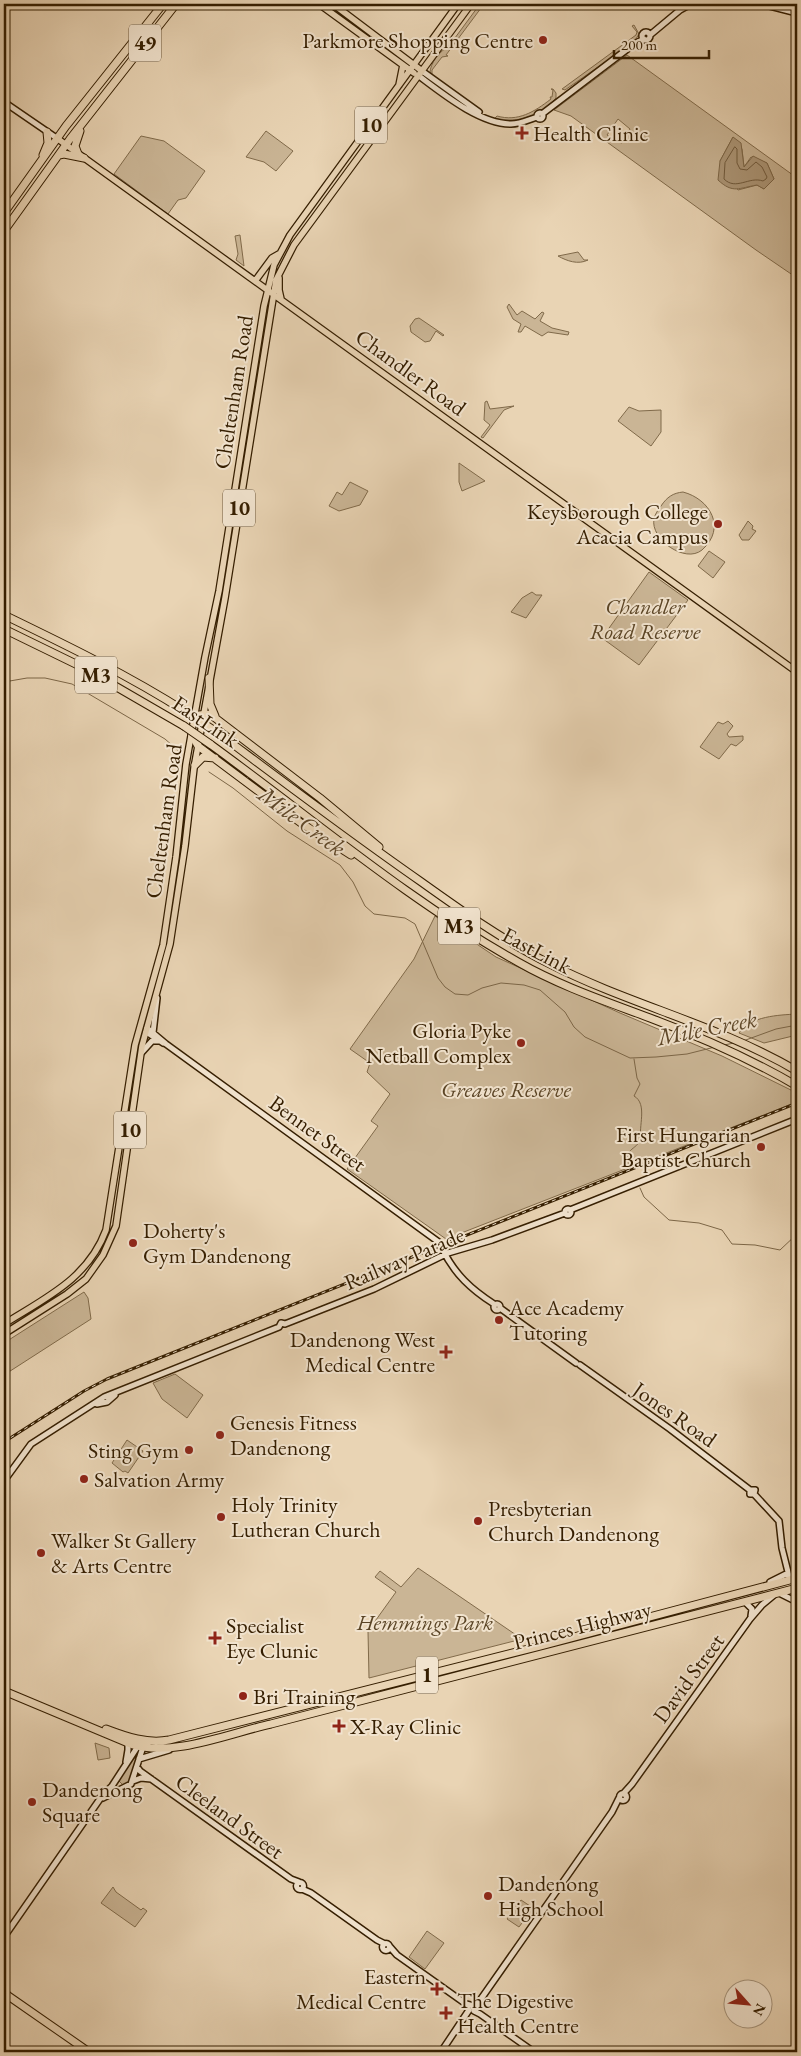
<svg xmlns="http://www.w3.org/2000/svg" width="801" height="2056" viewBox="0 0 801 2056" font-family="'EB Garamond',serif">
  <style>
    .green { fill: #cab595; stroke: #806a4a; fill-rule: evenodd }
    .water { fill: #ac9677; stroke: #7c6647 }
    .lines { fill: none; stroke-linecap: round; stroke-linejoin: round }
    .shore { stroke: #705a3c; stroke-width: 1 }
    .stream { stroke: #7c6647; stroke-width: 1 }
    .secondary-casing { stroke: #351e00; stroke-width: 8 }
    .primary-casing { stroke: #351e00; stroke-width: 8 }
    .highway-casing { stroke: #351e00; stroke-width: 9 }
    .secondary { stroke: #f1e3ce; stroke-width: 5 }
    .primary { stroke: #e9d4b4; stroke-width: 5.5 }
    .highway { stroke: #e9d4b4; stroke-width: 7 }
    .rail-casing { stroke: #351e00; stroke-width: 3 }
    .rail { stroke: #f1e3ce; stroke-width: 1; stroke-dasharray: 4; stroke-linecap: butt }
    .secondary-bridge-casing { stroke: #351e00; stroke-width: 8; stroke-linecap: butt }
    .highway-bridge-casing { stroke: #351e00; stroke-width: 9; stroke-linecap: butt }
    .secondary-bridge { stroke: #f1e3ce; stroke-width: 5 }
    .highway-bridge { stroke: #e9d4b4; stroke-width: 7 }
    .poi-dot { fill: #8f2418; stroke: #f1e3ce; stroke-width: 2 }
    .labels { text-anchor: middle; stroke-width: 4; stroke-linejoin: round; paint-order: stroke }
    .shield { fill: #f1e3ce; stroke: #6d593e; stroke-width: 1 }
    .shield-label { font-size: 21px; font-weight: bold; fill: #351e00 }
    .poi-label { font-size: 22px; fill: #351e00; stroke: #f1e3ce; text-anchor: start }
    .street-label { font-size: 22px; fill: #351e00; stroke: #f1e3ce }
    .park-label { font-size: 22px; font-style: italic; fill: #5a4425; stroke: #f1e3ce }
    .water-label { font-size: 24px; font-style: italic; fill: #5f482a; stroke: #f1e3ce }
  </style>
  <rect width="100%" height="100%" fill="#e9d4b4"/>
  <filter id="stains"><feTurbulence type="fractalNoise" baseFrequency=".004" numOctaves="4"/><feColorMatrix values="0 0 0 0 .2 0 0 0 0 .09 0 0 0 0 .02 0 0 0 .5 -.17"/></filter>
  <radialGradient id="worn" r=".72"><stop offset=".6" stop-color="#630" stop-opacity="0"/><stop offset="1" stop-color="#630" stop-opacity=".3"/></radialGradient>
  <path class="green" d="M480 4H484L446 55 448 56 442 57 432 70V76L430 73C430 63 440 51 449 46Z
    M634 25 639 34 634 42 565 90 562 89 636 35 637 32 632 26Z
    M627 55 797 178V278L756 250 571 116 554 110ZM618 119 630 129 629 131 630 132 622 143 615 141 607 135ZM733 137 742 149 744 167 751 157 767 163 774 179 764 189 757 185 738 190 720 161Z
    M551 89H553L556 93V98C539 116 519 124 495 118L497 116C518 122 534 112 551 99L550 97H552L553 90Z
    M266 131 293 151 276 171 264 162 246 157Z
    M141 136 164 141 205 171 186 198 178 200 168 214 114 174Z
    M240 235 244 266 236 260 238 254 235 236Z
    M578 252 584 260H588C578 265 567 261 558 256Z
    M509 304 517 315 522 311 535 319 542 312 544 313 540 321 552 328 569 332 568 335 548 332 542 336 525 326 521 332H518L521 324 513 319 507 307Z
    M419 318 444 335 443 336 436 331 430 341 425 342 411 332 410 326 415 319Z
    M487 401 490 409 514 406 504 410 483 438 481 437 490 425 484 420 485 402Z
    M629 407 639 411 661 410V432L651 446 618 421Z
    M459 463 485 481 462 491 459 482Z
    M350 482 368 491 360 505 339 511 329 506 337 492 342 495Z
    M683 492C710 499 727 528 702 550 685 564 650 539 654 519 655 514 658 510 661 506 667 497 673 493 683 492Z
    M748 521 753 526 752 529 756 531 749 540H742L739 535Z
    M709 551 725 562 713 578 698 566Z
    M649 572 688 600 639 665 602 638Z
    M532 592 536 595H542L526 618 511 612 522 598Z
    M728 721 733 726 727 734 729 737 743 736V740L736 746 731 744 719 759 700 747 718 722 723 724Z
    M435 916 496 957 620 1013 722 1056 797 1093V1102L446 1239 347 1169 378 1126 371 1121 390 1094 367 1072 370 1063 350 1049 414 959Z
    M797 1014V1035L764 1043 739 1033C750 1016 779 1015 797 1014Z
    M84 1292 88 1298 91 1319 4 1375V1343Z
    M175 1374 203 1395 187 1418 162 1399 153 1383Z
    M127 1440 143 1451 128 1473 125 1471 123 1472 112 1463Z
    M418 1568 522 1639 369 1678 368 1631 396 1592 375 1577 380 1571 401 1587Z
    M95 1743 109 1748 110 1758 98 1760Z
    M137 1752 139 1753 130 1783 124 1786 118 1780Z
    M113 1887 116 1892 141 1910 143 1908 147 1911 135 1927 101 1903Z
    M521 1900 533 1908 519 1927 507 1919Z
    M427 1931 444 1943 425 1969 409 1957Z"/>
  <path class="water" d="M733 137 741 143 744 167 753 156 767 163 774 179 764 189 757 185C739 188 733 194 718 180L720 161Z"/>
  <g class="lines">
    <path class="shore" d="M735 147 737 149V163L740 169 747 170 756 162 762 167 767 177 766 179 763 181C749 176 736 191 724 179L725 163Z"/>
    <path class="stream" d="M4 682 27 678H45L72 684 165 739 181 753
      M209 772 233 788 287 831 340 865 353 882 365 906 374 914 405 918 415 924 438 978 445 987 455 994 468 995 482 988 501 983 524 985 540 990 565 1012 574 1027 585 1037 630 1058 656 1057 687 1054 715 1047
      M743 1041 776 1029 797 1025
      M724 1045 734 1043
      M630 1169C622 1149 633 1152 641 1140 638 1127 648 1104 634 1096L640 1084 637 1078 634 1059
      M640 1188 644 1197 669 1220 699 1223 722 1230 732 1244 755 1245 780 1250 797 1234"/>
    <g class="secondary-casing">
      <path id="secondary" d="M761 4 797 13
        M642 36a4 4 0 1 1 8 0a4 4 0 1 1-8 0Z
        M650 35 680 10 691 4
        M422 71 479 112
        M419 76C443 94 480 124 511 124 520 124 528 120 537 117
        M4 102 58 139
        M537 116a3 3 0 1 1 6 0a3 3 0 1 1-6 0Z
        M542 114 634 44 644 39
        M147 1028 166 1044 440 1243
        M146 1032 163 1043
        M153 1033 157 998
        M142 1052 152 1041H158
        M565 1212a3 3 0 1 1 6 0a3 3 0 1 1-6 0Z
        M570 1210 797 1119
        M442 1248C454 1274 472 1290 494 1304
        M494 1307a3 3 0 1 1 6 0a3 3 0 1 1-6 0Z
        M500 1308 576 1363
        M580 1365 670 1429 750 1490
        M97 1404 107 1402 115 1395
        M4 1481 31 1444 104 1397 279 1327 281 1323 285 1324 374 1289 448 1253 492 1240 565 1213
        M754 1494 755 1490H750V1494H754L779 1521 782 1548 790 1580
        M771 1585 770 1582 788 1573
        M779 1593 797 1602
        M745 1602 752 1609 751 1616
        M139 1759 169 1750
        M126 1762 128 1750V1743
        M137 1767 140 1771 291 1879 299 1882
        M133 1781 141 1778 151 1779
        M619.5 1797a3.5 3.5 0 1 1 7 0a3.5 3.5 0 1 1-7 0Z
        M623 1794 632 1784 750 1619 762 1605 774 1595
        M103 1798 131 1784 143 1747
        M296.5 1886a3.5 3.5 0 1 1 7 0a3.5 3.5 0 1 1-7 0Z
        M302 1889 311 1893 377 1940 385 1944
        M4 1937 102 1796 112 1786 138 1746
        M382.5 1947a3.5 3.5 0 1 1 7 0a3.5 3.5 0 1 1-7 0Z
        M390 1947 397 1955 466 2004 470 2005
        M476 2006 612 1812 619 1798
        M474 2011 480 2014 534 2052
        M441 2052 469 2010"/>
    </g>
    <g class="primary-casing">
      <path id="primary" d="M319 4 414 73
        M333 4 422 71
        M399 85 403 65
        M58 139 797 672
        M279 278V290L281 299
        M255 281 272 258 279 254
        M4 1324C45 1298 88 1279 106 1230L135 1045 163 945 176 857 186 764 205 657 219 591 264 306 274 265 290 235 458 4
        M4 1334 67 1294 86 1279 103 1255 116 1226 142 1046 170 944 185 846 194 768 225 598 276 280 294 245 471 4"/>
    </g>
    <g class="highway-casing">
      <path id="highway" d="M78 154 75 146 80 131
        M43 155 48 143 47 132
        M59 155 64 154 84 158
        M4 213 66 126 163 4
        M4 231 70 139 176 4
        M4 615C66 645 128 675 186 712
        M4 629 84 668 184 726
        M209 678 210 704 215 716
        M194 721 199 715 210 714 320 798 379 847
        M218 733C285 783 351 833 420 881 462 911 504 941 550 964 630 1005 719 1025 797 1071
        M192 735 198 746 301 823 351 855
        M210 744C312 818 409 901 518 962 560 986 605 1001 650 1018 701 1037 751 1059 797 1086
        M195 765 203 757 215 758
        M4 1691 133 1745C174 1757 230 1733 271 1724L797 1588
        M106 1729C127 1737 147 1744 169 1740L540 1646 797 1578
        M4 1989 7 1995 89 2052"/>
    </g>
    <use href="#secondary" class="secondary"/>
    <use href="#primary" class="primary"/>
    <use href="#highway" class="highway"/>
    <g class="rail-casing">
      <path id="rail" d="M4 1442 84 1391 107 1379 797 1103"/>
    </g>
    <use href="#rail" class="rail"/>
    <g class="secondary-bridge-casing">
      <path id="secondary-bridge" d="M440 1243 442 1248"/>
    </g>
    <g class="highway-bridge-casing">
      <path id="highway-bridge" d="M186 712 218 733
        M184 726 210 744"/>
    </g>
    <use href="#secondary-bridge" class="secondary-bridge"/>
    <use href="#highway-bridge" class="highway-bridge"/>
  </g>
  <g class="poi-dot">
    <circle cx="543" cy="40" r="5"/>
    <path d="M519.5 125.5h5v5h5v5h-5v5h-5v-5h-5v-5h5z"/>
    <circle cx="718" cy="524" r="5"/>
    <circle cx="521" cy="1043" r="5"/>
    <circle cx="761" cy="1147" r="5"/>
    <circle cx="133" cy="1243" r="5"/>
    <circle cx="499" cy="1320" r="5"/>
    <path d="M443.5 1344.5h5v5h5v5h-5v5h-5v-5h-5v-5h5z"/>
    <circle cx="220" cy="1435" r="5"/>
    <circle cx="189" cy="1450" r="5"/>
    <circle cx="84" cy="1479" r="5"/>
    <circle cx="221" cy="1517" r="5"/>
    <circle cx="478" cy="1521" r="5"/>
    <circle cx="41" cy="1553" r="5"/>
    <path d="M212.5 1630.5h5v5h5v5h-5v5h-5v-5h-5v-5h5z"/>
    <circle cx="243" cy="1696" r="5"/>
    <path d="M336.5 1718.5h5v5h5v5h-5v5h-5v-5h-5v-5h5z"/>
    <circle cx="32" cy="1802" r="5"/>
    <circle cx="488" cy="1896" r="5"/>
    <path d="M434.5 1981.5h5v5h5v5h-5v5h-5v-5h-5v-5h5z"/>
    <path d="M443.5 2005.5h5v5h5v5h-5v5h-5v-5h-5v-5h5z"/>
  </g>
  <g class="labels">
    <g class="shield">
      <rect x="129" y="24.5" width="32" height="37" rx="4"/>
      <rect x="355" y="106.5" width="32" height="37" rx="4"/>
      <rect x="223" y="489.5" width="32" height="37" rx="4"/>
      <rect x="75" y="656.5" width="42" height="37" rx="4"/>
      <rect x="438" y="907.5" width="42" height="37" rx="4"/>
      <rect x="114" y="1111.5" width="32" height="37" rx="4"/>
      <rect x="416" y="1656.5" width="22" height="37" rx="4"/>
    </g>
    <g class="shield-label">
      <text x="145" y="50">49</text>
      <text x="371" y="132">10</text>
      <text x="239" y="515">10</text>
      <text x="96" y="682">M3</text>
      <text x="459" y="933">M3</text>
      <text x="130" y="1137">10</text>
      <text x="427" y="1682">1</text>
    </g>
    <g class="poi-label">
      <text x="533" y="48" text-anchor="end">Parkmore Shopping Centre</text>
      <text x="533" y="141">Health Clinic</text>
      <text x="708" y="519" text-anchor="end">Keysborough College<tspan x="708" dy="25">Acacia Campus</tspan></text>
      <text x="511" y="1038" text-anchor="end">Gloria Pyke<tspan x="511" dy="25">Netball Complex</tspan></text>
      <text x="751" y="1142" text-anchor="end">First Hungarian<tspan x="751" dy="25">Baptist Church</tspan></text>
      <text x="143" y="1238">Doherty's<tspan x="143" dy="25">Gym Dandenong</tspan></text>
      <text x="509" y="1315">Ace Academy<tspan x="509" dy="25">Tutoring</tspan></text>
      <text x="435" y="1347" text-anchor="end">Dandenong West<tspan x="435" dy="25">Medical Centre</tspan></text>
      <text x="230" y="1430">Genesis Fitness<tspan x="230" dy="25">Dandenong</tspan></text>
      <text x="179" y="1458" text-anchor="end">Sting Gym</text>
      <text x="94" y="1487">Salvation Army</text>
      <text x="231" y="1512">Holy Trinity<tspan x="231" dy="25">Lutheran Church</tspan></text>
      <text x="488" y="1516">Presbyterian<tspan x="488" dy="25">Church Dandenong</tspan></text>
      <text x="51" y="1548">Walker St Gallery<tspan x="51" dy="25">&amp; Arts Centre</tspan></text>
      <text x="226" y="1633">Specialist<tspan x="226" dy="25">Eye Clunic</tspan></text>
      <text x="253" y="1704">Bri Training</text>
      <text x="350" y="1734">X-Ray Clinic</text>
      <text x="42" y="1797">Dandenong<tspan x="42" dy="25">Square</tspan></text>
      <text x="498" y="1891">Dandenong<tspan x="498" dy="25">High School</tspan></text>
      <text x="426" y="1984" text-anchor="end">Eastern<tspan x="426" dy="25">Medical Centre</tspan></text>
      <text x="457" y="2008">The Digestive<tspan x="457" dy="25">Health Centre</tspan></text>
    </g>
    <g class="street-label">
      <text transform="translate(411 372) rotate(36)" y="8">Chandler Road</text>
      <text transform="translate(233 392) rotate(-81)" y="8">Cheltenham Road</text>
      <text transform="translate(206 721) rotate(34)" y="8">EastLink</text>
      <text transform="translate(163 821) rotate(-82)" y="8">Cheltenham Road</text>
      <text transform="translate(537 950) rotate(28)" y="8">EastLink</text>
      <text transform="translate(318 1133) rotate(36)" y="8">Bennet Street</text>
      <text transform="translate(404 1258) rotate(-23)" y="8">Railway Parade</text>
      <text transform="translate(675 1414) rotate(35)" y="8">Jones Road</text>
      <text transform="translate(582 1625) rotate(-14)" y="8">Princes Highway</text>
      <text transform="translate(688 1678) rotate(-54)" y="8">David Street</text>
      <text transform="translate(230 1816) rotate(36)" y="8">Cleeland Street</text>
    </g>
    <g class="park-label">
      <text x="645" y="614">Chandler<tspan x="645" dy="25">Road Reserve</tspan></text>
      <text x="506" y="1097">Greaves Reserve</text>
      <text x="425" y="1630">Hemmings Park</text>
    </g>
    <g class="water-label">
      <text transform="translate(302 821) rotate(36)" y="8">Mile Creek</text>
      <text transform="translate(707 1028) rotate(-11)" y="8">Mile Creek</text>
    </g>
  </g>
  <rect width="801" height="2056" fill="none" stroke="#e9d4b4" stroke-width="20"/>
  <rect x="5" y="5" width="791" height="2046" fill="none" stroke="#351e00" stroke-width="2.5"/>
  <rect x="10" y="10" width="781" height="2036" fill="none" stroke="#351e00"/>
  <g transform="translate(748 2004) rotate(117)"><circle r="24" fill="#f1e3ce" stroke="#a6947c"/>
  <path d="M0-4L9 19L0 12L-9 19Z" fill="#8f2418"/>
  <text y="-8" font-size="14" font-weight="bold" text-anchor="middle" fill="#351e00">N</text>
  </g>
  <path d="M614 50v8h95v-8" fill="none" stroke="#351e00" stroke-width="2.5"/>
  <text x="621" y="50" font-size="15" fill="#351e00" stroke="#f1e3ce" stroke-width="4" paint-order="stroke">200 m</text>
  <rect width="100%" height="100%" filter="url(#stains)"/>
  <rect width="100%" height="100%" fill="url(#worn)"/>
</svg>
